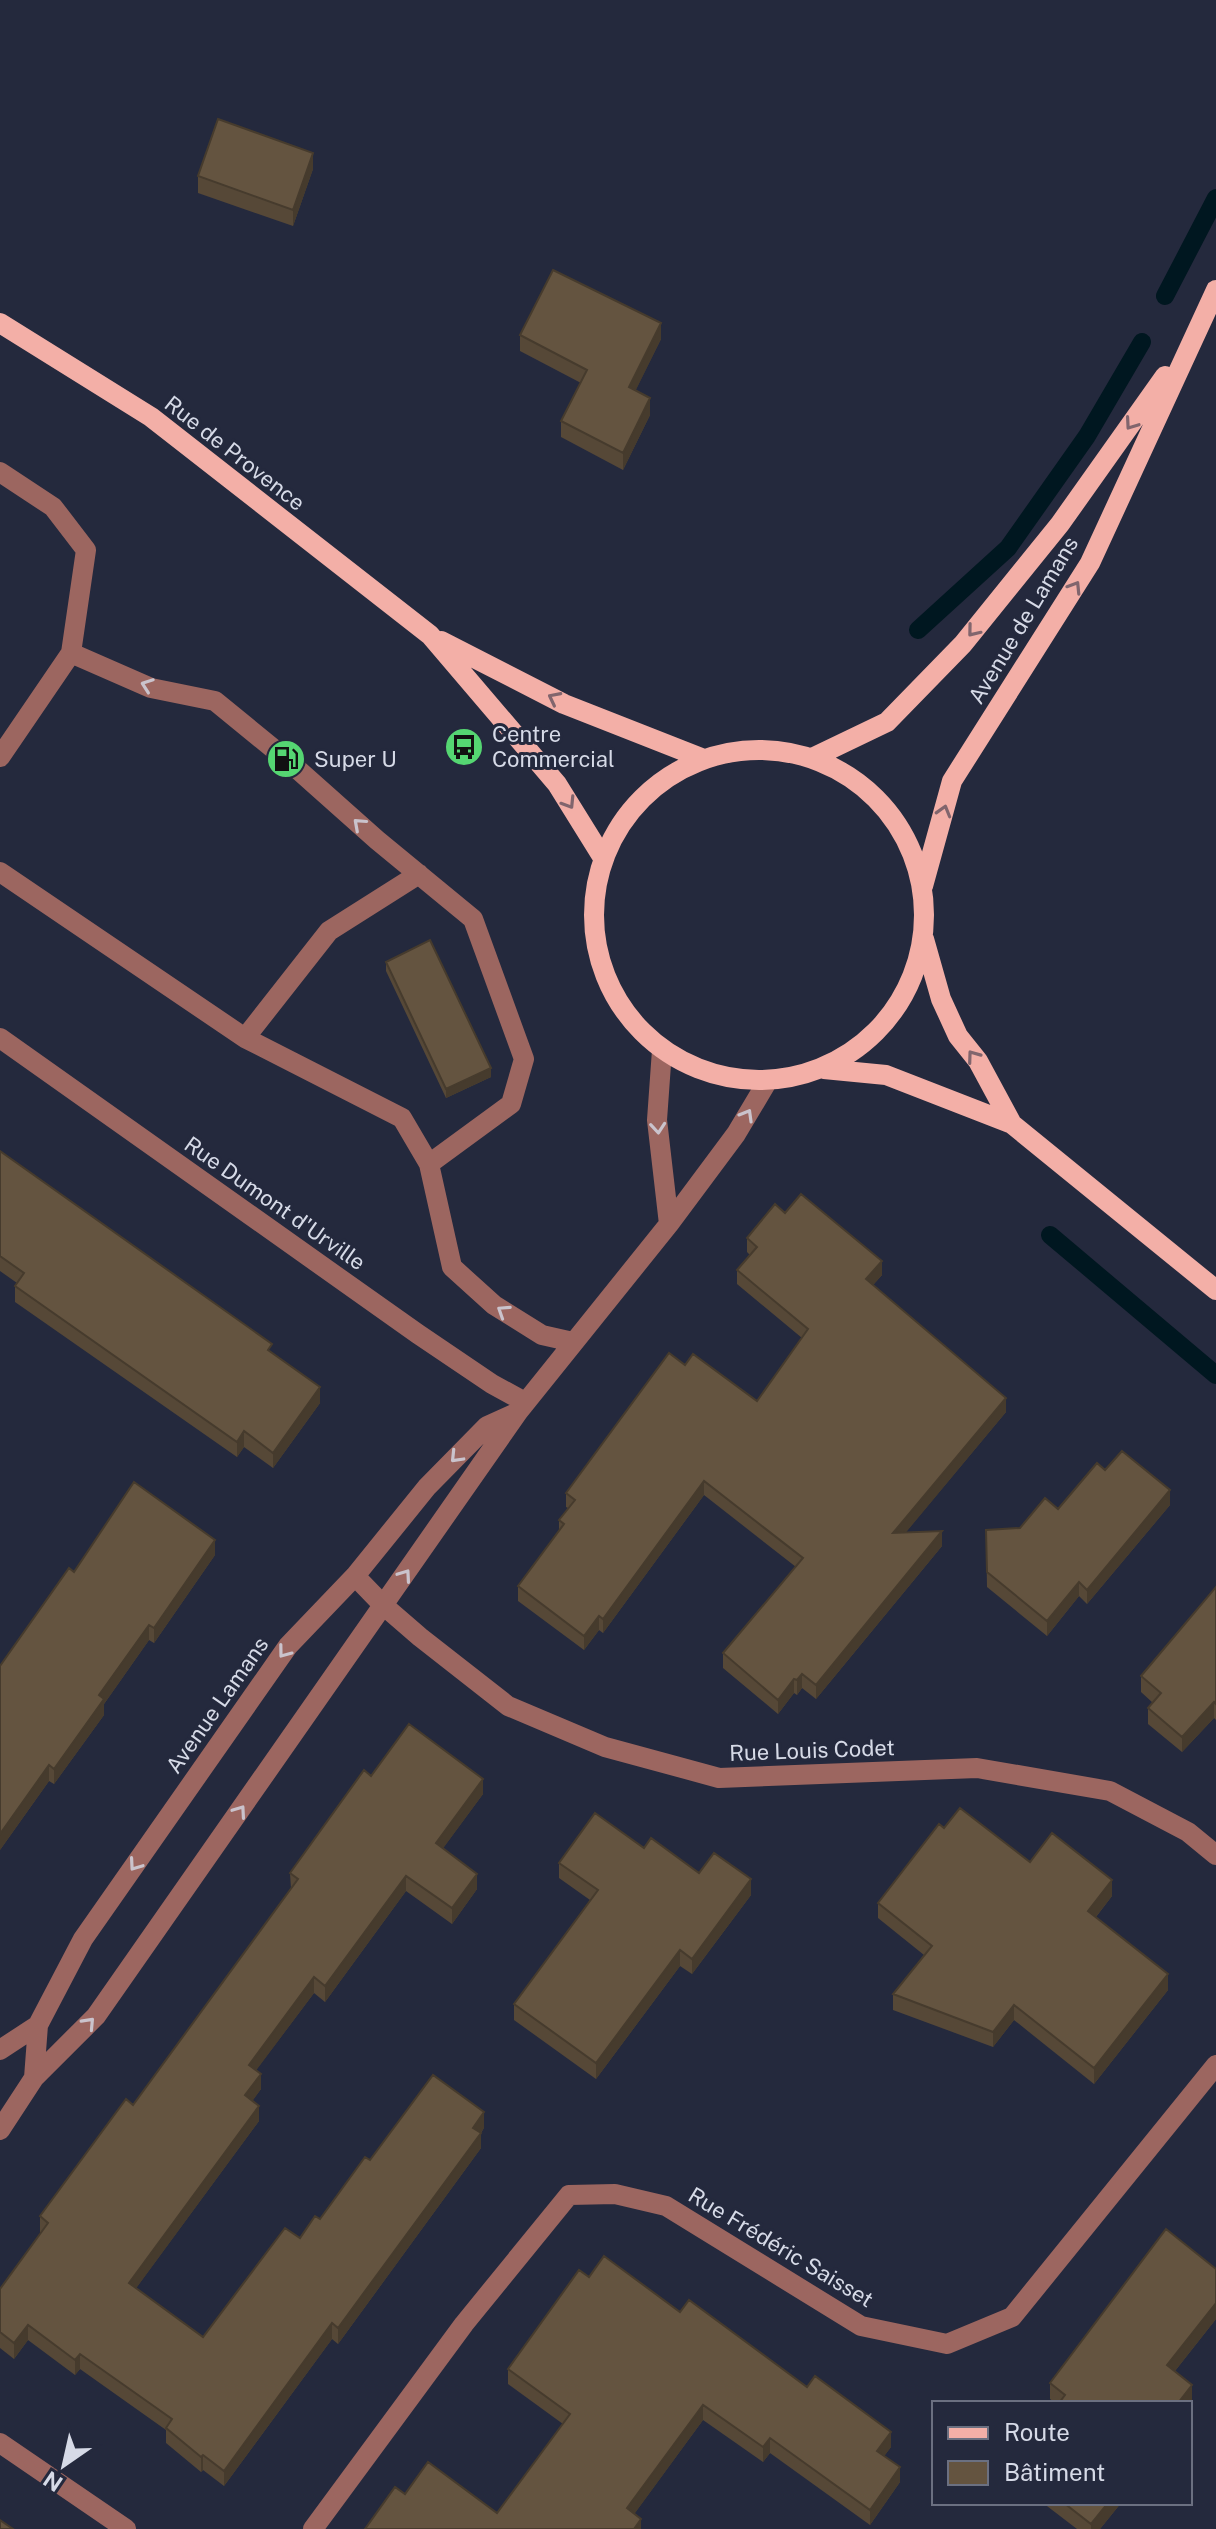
<svg xmlns="http://www.w3.org/2000/svg" width="1216" height="2529" viewBox="0 0 1216 2529" font-family="'Public Sans',sans-serif">
  <style>
    .lines { fill: none; stroke-linecap: round; stroke-linejoin: round }
    .stream { stroke: #001720; stroke-width: 18 }
    .minor { stroke: #9c6660; stroke-width: 20 }
    .major { stroke: #f3afa7; stroke-width: 20 }
    .wall { fill: #564837 }
    .shaded-wall { fill: #463b2d }
    .building { fill: #645440; stroke: #463b2d; stroke-width: 2 }
    .oneway { stroke: #81656d }
    .oneway2 { stroke: #cac3cc }
    .labels { text-anchor: middle; stroke-width: 6; stroke-linejoin: round; paint-order: stroke }
    .street-label { font-size: 22px; fill: #d6dae7; stroke: #24293d }
    .poi-label { font-size: 22px; fill: #d6dae7; stroke: #24293d; text-anchor: start }
  </style>
  <rect width="100%" height="100%" fill="#24293d"/>
  <g class="lines">
    <path class="stream" d="M1165 296 1216 198
      M918 630 1008 548 1087 436 1142 342
      M1050 1235 1216 1375"/>
    <path class="minor" d="M0 472 53 507 86 550 71 653 0 757
      M71 653 151 688 215 701 286 759 377 840 473 919 524 1059 511 1104 429 1164
      M0 872 245 1038 402 1118 429 1164 452 1267 494 1305 542 1335 573 1342
      M0 1038 418 1334 492 1384 525 1402
      M245 1038 329 931 419 874
      M662 1050 657 1120 669 1224
      M355 1576 383 1605 420 1637 508 1706 605 1747 719 1778 977 1768 1110 1791 1188 1832 1216 1855
      M0 2050 38 2025
      M34 2078 38 2025 83 1939 288 1646 355 1576 427 1487 487 1426 518 1412
      M0 2130 34 2078 96 2016 518 1412 669 1224 736 1134 767 1082
      M0 2443 126 2529
      M313 2529 464 2324 569 2195 615 2194 666 2206 861 2326 947 2344 1012 2317 1216 2065"/>
    <path class="major" d="M0 323 151 417 430 635 557 784 603 858
      M441 641 564 704 704 759
      M594 915a165 165 0 1 1 330 0a165 165 0 1 1-330 0Z
      M812 758 887 722 963 644 1060 524 1165 376
      M923 886 952 781 1090 563 1216 290
      M924 939 941 999 958 1036 978 1061 1012 1124
      M824 1069 886 1075 1012 1124 1216 1290"/>
  </g>
  <path class="wall" d="M313 169 293 226 198 193V176Z
    M520 335 661 339 635 391 650 415 623 470 561 437V421L581 383 520 351Z
    M386 962 491 1077 446 1098 386 971Z
    M0 1151 272 1353 320 1403 273 1468 244 1447 237 1457 15 1302V1286L17 1283 0 1271Z
    M785 1213 882 1275 873 1285 1006 1412 905 1533 942 1546 816 1699 802 1688 797 1695 794 1693 778 1714 723 1668V1653L796 1567 704 1495 603 1633 599 1630 584 1650 518 1601V1586L559 1531V1520L568 1508 566 1507V1493L685 1365 757 1401 802 1338 737 1284V1270L750 1255 747 1252V1238Z
    M1105 1470 1170 1505 1087 1604 1079 1596 1047 1636 987 1587 986 1530 1020 1528 1058 1509Z
    M215 1555 154 1643 149 1640 104 1704V1715L54 1784 49 1781 0 1850 74 1572Z
    M1216 1587V1720L1214 1718 1182 1752 1148 1724V1708L1153 1703 1141 1692V1676Z
    M371 1776 483 1794 443 1848 477 1889 452 1924 406 1891 325 2002 314 1993 256 2070 261 2089 252 2101 259 2121 136 2288 203 2337 300 2238 320 2219 370 2160 484 2128 481 2133V2148L338 2344 332 2339 224 2486 203 2470 201 2472 166 2443V2430L80 2369 75 2375 28 2340 14 2359 0 2348V2289L41 2233 40 2232V2216L133 2105 291 1889 290 1873Z
    M944 1828 1112 1896 1096 1917 1168 1990 1094 2084 1014 2020 993 2047 893 2010V1994L924 1955 878 1918V1903Z
    M644 1848 751 1895 692 1974 680 1966 596 2079 514 2020V2004L590 1900 559 1878V1863Z
    M589 2277 680 2312 807 2387 891 2447 884 2456 900 2482 870 2525 770 2453 763 2462 703 2420 634 2514 641 2529H365L405 2494 497 2513 563 2424 508 2384V2369Z
    M1216 2319 1175 2371 1192 2401 1190 2403H1055L1050 2399V2383Z
    M1043 2503H1121L1100 2529H1077Z"/>
  <path class="shaded-wall" d="M313 153V169L293 226V210Z
    M661 323V339L629 404V387Z
    M650 398V415L623 470V453Z
    M491 1068V1077L446 1098V1089Z
    M882 1261V1275L866 1293V1279Z
    M320 1387V1403L273 1468V1453Z
    M1006 1398V1412L893 1548V1533Z
    M244 1431V1447L237 1457V1442Z
    M704 1481V1495L603 1633V1619Z
    M1170 1490V1505L1087 1604V1590Z
    M942 1531V1546L816 1699V1685Z
    M215 1540V1555L154 1643V1628Z
    M1079 1582V1596L1047 1636V1621Z
    M599 1616V1630L584 1650V1636Z
    M149 1625V1640L104 1704V1715L54 1784V1769L99 1695Z
    M802 1674V1688L797 1695V1680Z
    M794 1679V1693L778 1714V1700Z
    M1214 1702V1718L1182 1752V1737Z
    M49 1765V1781L0 1850V1834Z
    M483 1779V1794L436 1858V1843Z
    M477 1874V1889L452 1924V1908Z
    M406 1876V1891L325 2002V1986Z
    M751 1879V1895L692 1974V1959Z
    M1112 1880V1896L1088 1927V1911Z
    M680 1950V1966L596 2079V2063Z
    M1168 1974V1990L1094 2084V2068Z
    M314 1977V1993L249 2080V2065Z
    M1014 2005V2020L993 2047V2032Z
    M261 2074V2089L245 2111V2095Z
    M259 2106V2121L129 2298V2283Z
    M484 2112V2128L473 2143V2128Z
    M481 2133V2148L338 2344V2328Z
    M1216 2303V2319L1167 2381V2365Z
    M332 2323V2339L224 2486V2471Z
    M28 2325V2340L14 2359V2343Z
    M80 2354V2369L75 2375V2360Z
    M1192 2385V2401L1190 2404 1178 2403Z
    M703 2405V2420L627 2524V2508Z
    M891 2432V2447L877 2466V2451Z
    M770 2438V2453L763 2462V2447Z
    M203 2455V2470L201 2472V2457Z
    M900 2467V2482L870 2525V2510Z
    M1108 2503H1121L1100 2529H1091V2524Z
    M641 2519V2529H634Z"/>
  <path class="building" d="M218 119 313 153 293 210 198 176Z
    M553 270 661 323 629 387 650 398 623 453 561 421 587 370 520 335Z
    M430 940 491 1068 446 1089 386 962Z
    M0 1151 272 1344 268 1350 320 1387 273 1453 244 1431 237 1442 15 1286 24 1273 0 1256Z
    M801 1194 882 1261 866 1279 1006 1398 893 1533 942 1531 816 1685 802 1674 797 1680 794 1679 778 1700 723 1653 803 1558 704 1481 603 1619 599 1616 584 1636 518 1586 564 1524 559 1520 575 1500 566 1493 669 1353 685 1365 693 1354 757 1401 808 1329 737 1270 757 1247 747 1238 775 1204 785 1213Z
    M1122 1451 1170 1490 1087 1590 1079 1582 1047 1621 987 1572 986 1530 1020 1528 1045 1498 1058 1509 1097 1463 1105 1470Z
    M134 1482 215 1540 154 1628 149 1625 99 1695 104 1699 54 1769 49 1765 0 1834V1666L69 1568 74 1572Z
    M1216 1587V1704L1214 1702 1182 1737 1148 1708 1161 1693 1141 1676Z
    M409 1724 483 1779 436 1843 477 1874 452 1908 406 1876 325 1986 314 1977 249 2065 261 2074 245 2095 259 2106 129 2283 203 2337 285 2228 300 2238 315 2216 320 2219 365 2157 370 2160 433 2075 484 2112 473 2128 481 2133 338 2328 332 2323 224 2471 203 2455 201 2457 166 2428 172 2419 80 2354 75 2360 28 2325 14 2343 0 2332V2289L48 2223 40 2216 126 2099 133 2105 298 1879 290 1873 364 1770 371 1776Z
    M960 1808 1030 1862 1052 1833 1112 1880 1088 1911 1168 1974 1094 2068 1014 2005 993 2032 893 1994 932 1946 878 1903 939 1824 944 1828Z
    M595 1813 644 1848 651 1838 699 1873 714 1853 751 1879 692 1959 680 1950 596 2063 514 2004 598 1890 559 1863Z
    M1166 2229 1216 2269V2303L1167 2365 1192 2385 1178 2403H1059L1065 2395 1050 2383Z
    M604 2256 680 2312 689 2300 807 2387 815 2376 891 2432 877 2451 900 2467 870 2510 770 2438 763 2447 703 2405 627 2508 641 2519 634 2529H365L395 2487 405 2494 428 2462 497 2513 570 2414 508 2369 579 2270 589 2277Z
    M1064 2503H1108L1091 2524Z
    M0 2520 13 2529H0Z"/>
  <defs><path id="oneway-chevron" d="M-2-3.5L2.5 0L-2 3.5" fill="none" stroke-width="1.6" stroke-linecap="round" stroke-linejoin="round" transform="scale(2)"/></defs>
  <g class="oneway">
    <use href="#oneway-chevron" transform="translate(1131 424) rotate(125)"/>
    <use href="#oneway-chevron" transform="translate(1075 587) rotate(-58)"/>
    <use href="#oneway-chevron" transform="translate(973 631) rotate(129)"/>
    <use href="#oneway-chevron" transform="translate(554 698) rotate(-153)"/>
    <use href="#oneway-chevron" transform="translate(569 803) rotate(58)"/>
    <use href="#oneway-chevron" transform="translate(944 811) rotate(-74)"/>
    <use href="#oneway-chevron" transform="translate(973 1056) rotate(-126)"/>
  </g>
  <g class="oneway2">
    <use href="#oneway-chevron" transform="translate(147 685) rotate(-160)"/>
    <use href="#oneway-chevron" transform="translate(359 824) rotate(-138)"/>
    <use href="#oneway-chevron" transform="translate(747 1115) rotate(-60)"/>
    <use href="#oneway-chevron" transform="translate(658 1128) rotate(85)"/>
    <use href="#oneway-chevron" transform="translate(503 1311) rotate(-147)"/>
    <use href="#oneway-chevron" transform="translate(456 1457) rotate(134)"/>
    <use href="#oneway-chevron" transform="translate(405 1575) rotate(-55)"/>
    <use href="#oneway-chevron" transform="translate(284 1652) rotate(127)"/>
    <use href="#oneway-chevron" transform="translate(240 1811) rotate(-55)"/>
    <use href="#oneway-chevron" transform="translate(135 1865) rotate(125)"/>
    <use href="#oneway-chevron" transform="translate(89 2023) rotate(-47)"/>
  </g>
  <defs>
    <g id="bus-disc" transform="scale(2)"><circle r="9.5" fill="#55d672" stroke="#24293d"/><path d="M-5-6H5V4H4V6H2V4H-2V6H-4V4H-5ZM-3.5-4V0h7V-4ZM-3.5 1.2v1.5H-2V1.2ZM2 1.2v1.5H3.5V1.2Z" fill="#111"/></g>
    <g id="fuel-disc" transform="scale(2)"><circle r="9.5" fill="#55d672" stroke="#24293d"/><path d="M-5.5-6h7V0h2V4h1.3V-2.5L3-4.5l.8-.8L6-3V5H2.5V1h-1V6h-7ZM-4.2-4.7v3.2H.2V-4.7Z" fill="#111"/></g>
  </defs>
  <g fill-rule="evenodd">
    <use href="#bus-disc" x="464" y="747"/>
    <use href="#fuel-disc" x="286" y="759"/>
  </g>
  <g class="labels">
    <g class="street-label">
      <text transform="translate(235 453) rotate(38)" y="8">Rue de Provence</text>
      <text transform="translate(1023 620) rotate(-59)" y="8">Avenue de Lamans</text>
      <text transform="translate(275 1203) rotate(35)" y="8">Rue Dumont d'Urville</text>
      <text transform="translate(217 1705) rotate(-55)" y="8">Avenue Lamans</text>
      <text transform="translate(812 1750) rotate(-2)" y="8">Rue Louis Codet</text>
      <text transform="translate(781 2247) rotate(31)" y="8">Rue Frédéric Saisset</text>
    </g>
    <g class="poi-label">
      <text x="492" y="742">Centre<tspan x="492" dy="25">Commercial</tspan></text>
      <text x="314" y="767">Super U</text>
    </g>
  </g>
  <rect x="932" y="2401" width="260" height="104" fill="#24293d" stroke="#6b7081" stroke-width="2"/>
  <rect x="948" y="2427" width="40" height="12" fill="#f3afa7" stroke="#6b7081" stroke-width="2"/>
  <text x="1004" y="2441" font-size="24" fill="#d6dae7">Route</text>
  <rect x="948" y="2461" width="40" height="24" fill="#645440" stroke="#6b7081" stroke-width="2"/>
  <text x="1004" y="2481" font-size="24" fill="#d6dae7">Bâtiment</text>
  <g transform="translate(64 2465) rotate(214)" stroke="#24293d" stroke-width="6" paint-order="stroke">
  <path d="M0-6L14 30L0 20L-14 30Z" fill="#d6dae7"/>
  <text y="-12" font-size="22" font-weight="bold" text-anchor="middle" fill="#d6dae7">N</text>
  </g>
</svg>
